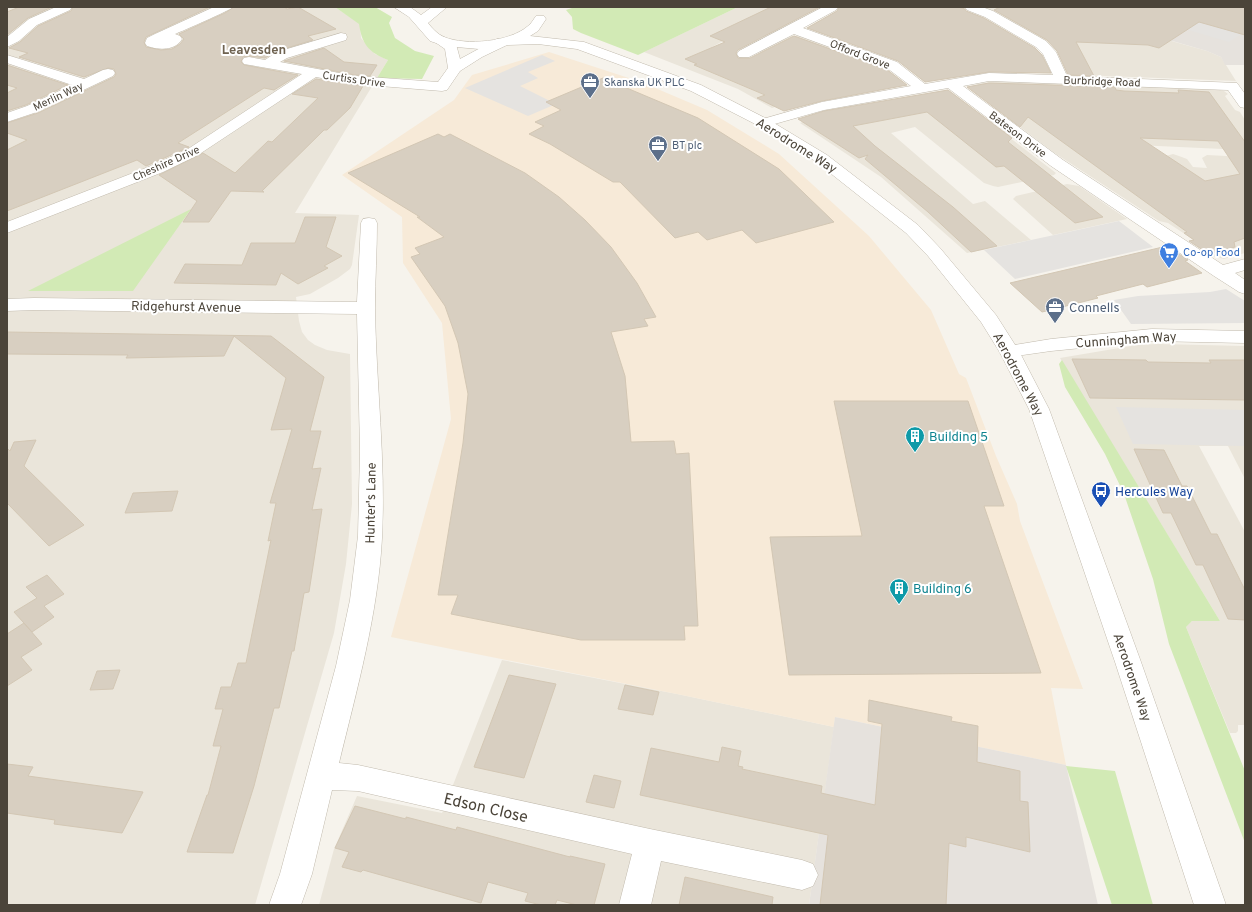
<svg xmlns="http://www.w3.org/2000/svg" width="1252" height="912" viewBox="0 0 1252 912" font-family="Overpass,sans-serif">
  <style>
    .residential { fill: #eae5da }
    .commercial { fill: #f7ead8 }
    .industrial { fill: #e6e2dd }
    .green { fill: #d2eab5 }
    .parking { fill: #e5e3e0 }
    .building { fill: #d8cfc1; stroke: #d3c7b4; fill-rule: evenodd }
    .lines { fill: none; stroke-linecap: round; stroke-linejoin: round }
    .minor-casing { stroke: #c2bbae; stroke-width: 1 }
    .tertiary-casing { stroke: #c2bbae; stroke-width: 1 }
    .minor { fill: #fff; fill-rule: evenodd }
    .tertiary { fill: #fff; fill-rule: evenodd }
    .labels { text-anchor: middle; stroke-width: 4; stroke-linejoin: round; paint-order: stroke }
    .far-street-label { font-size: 11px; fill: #4b4439; stroke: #fff }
    .far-service-label { font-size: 11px; fill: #4e5e75; stroke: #fff; text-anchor: start }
    .far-shop-label { font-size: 11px; fill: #366cbe; stroke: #fff; text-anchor: start }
    .far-quarter-label { font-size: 13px; font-weight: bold; fill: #6e6250; stroke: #fff }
    .street-label { font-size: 13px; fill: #4b4439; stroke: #fff }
    .service-label { font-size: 13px; fill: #4e5e75; stroke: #fff; text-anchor: start }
    .culture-label { font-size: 13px; fill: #0d838f; stroke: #fff; text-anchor: start }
    .transit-label { font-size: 13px; fill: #164399; stroke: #fff; text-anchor: start }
    .near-street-label { font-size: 16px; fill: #4b4439; stroke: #fff }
  </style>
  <rect width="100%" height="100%" fill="#f6f3ec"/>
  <path class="residential" d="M7 7H335L360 24 361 38 375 54 388 60 295 213 359 215 352 265 350 269 338 278 310 294 296 297 299 321 302 332 308 340 315 345 327 350 350 354 352 504 346 564 334 633 255 905H7Z
    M738 7H818L778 30 745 45 737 46 723 41 712 47 763 65 759 54 761 50 791 36H800L882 66 903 82 794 101 772 108 738 89 644 52Z
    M983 7H1055L1175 42 1207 51 1221 57 1236 81 1080 75 1052 45 1042 39 998 13Z
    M999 81 1017 83 1022 81 1216 89 1224 91 1228 94 1225 96 1235 110 1240 112 1245 120V150L1114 144 1166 156 1173 154 1179 156 1187 159 1193 167 1207 168 1202 158 1207 155 1245 157V253L1224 259 1208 255 1198 247 1197 242 1168 223 1159 221 1053 152 970 89 973 88 971 86 982 83Z
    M950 92 1056 173 1054 175 998 187 993 186 984 183 915 127 891 133 973 204 985 201 1031 240 967 253 881 177 800 123 817 116Z
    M1067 184 1079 186 1127 219 1053 235 1013 199 1016 196Z
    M1158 344 1245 346V479L1228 446H1199L1245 532V725H1238V731L1236 733H1230L1186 627 1192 621H1220L1060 358 1137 345Z
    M502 660 677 694 834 727 809 905H319L334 849 357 796 442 813Z"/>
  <path class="commercial" d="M549 52 641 82 707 110 779 154 869 236 931 310 959 374 966 378 996 456 1017 504 1020 521 1083 689 1051 688 1066 765 835 717 834 727 677 694 391 637 451 419 442 323 403 263 402 217 342 175 454 100 472 75Z"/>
  <path class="industrial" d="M1055 7H1245V65H1225L1221 57 1207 51Z
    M835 717 1066 765 1098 905H809Z"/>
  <path class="green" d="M335 7H375L392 17 389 23 395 38 415 51 434 56 422 79 377 78 388 60C368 52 362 44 359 24Z
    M575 7H738L638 55 581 33 573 29 572 17 566 10Z
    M191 209 133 291H28Z
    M1062 360 1220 621H1192L1186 627 1245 771V843L1169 644 1153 579 1124 494 1105 454 1065 387 1059 364Z
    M1066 766 1115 771 1153 905H1112Z"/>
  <path class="parking" d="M1145 7 1241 34 1229 42 1175 26Z
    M542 55 555 61 528 72 538 78 520 86 556 104 528 116 465 88Z
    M1119 221 1153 247 1015 279 984 250Z
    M1226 289 1245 301V323L1131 324 1114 300 1138 296 1210 292Z
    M1116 407 1245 410V446L1133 444Z"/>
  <path class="building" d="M19 7H52L28 18 7 35V12Z
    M73 7H210L146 37 144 42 146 47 161 50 172 49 180 44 184 39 179 34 225 13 234 7H284L287 9 298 7 336 29 308 36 313 40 277 51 265 58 249 56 243 57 241 62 244 65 298 75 274 90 264 88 178 143 189 147 187 148 146 166 137 160 7 211V150L27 140 7 133V123L38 113 114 77 116 74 114 69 108 68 84 77 19 57 28 53 9 48 20 42 38 26 71 11Z
    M771 7H820L738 50 736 53 738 58H750L794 36 886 69 907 85 822 101 784 111 757 98 765 95 694 65 697 64 685 59 725 42 710 36Z
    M839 7H958L965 9 966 11 984 18 1035 48 1042 55 1051 73 989 72 925 82 898 61 807 28 837 11Z
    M1000 7H1245V35L1199 22 1159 48 1148 45 1076 42 1094 76 1068 75 1057 51 1047 40 994 10Z
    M324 48 344 62 377 65 370 76 355 75 284 61Z
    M7 65 68 85 26 105 7 111V93L17 88 7 85Z
    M603 78 698 118 779 169 834 222 756 243 742 230 707 240 698 232 675 238 620 182H613L550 144 529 134 544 126 535 122 561 110 546 102Z
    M316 79 363 86 350 108 327 130H324L262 191 264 192 231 191 209 222H183L197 201 159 175 203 153 235 173 268 141 272 142 318 98 292 94Z
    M989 83 1115 87 1116 90 1124 91 1179 93 1178 90 1209 92 1245 142V238L1234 242 1235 247 1209 254 1189 241 1194 240 1184 233 1187 232 1028 117 1020 127 967 87ZM1140 138 1218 141 1240 174 1205 181Z
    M948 90 1012 138 1008 142 1103 217 1075 223 1004 166 996 167 927 112 853 126 875 146 953 207 997 246 971 252 928 212 865 159 868 155 859 158 798 119 824 111Z
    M438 134 444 137 450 134 525 173 559 197 585 220 611 247 637 283 656 317 644 319 648 326 611 332 625 376 631 442 674 441 676 454 689 453 698 626H684L685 640H581L451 614 458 595H438L463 443 468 394 458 343 445 306 411 257 420 254 415 248 444 237 417 217H420L348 173Z
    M305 217H336L326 247 342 256 324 266 328 268 298 284 281 273 276 285 174 283 185 264 242 265 251 243H295Z
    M1167 246 1188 260 1185 261 1202 273 1147 287 1143 284 1096 296 1098 298 1042 312 1010 283Z
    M7 332 271 336 324 377 310 431H321L312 469 321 468 312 510 322 509 309 592 304 593 294 651H292L279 708H274L254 786 233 853 187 852 207 795H208L221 746H213L223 709H215L221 687H231L238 663H246L271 540 268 541 276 503H270L292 429 271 430 286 378 234 336 224 356 126 358 128 355 7 354Z
    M1072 359 1146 360 1148 362 1211 363 1209 360H1245V400L1090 398Z
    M834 401H968L1004 506H984L1041 673 789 675 770 537 862 536Z
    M36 440 24 466 84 525 49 546 7 503V448L10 451 14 442Z
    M1134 449 1164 450 1182 486H1187L1211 534H1217L1245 590V620L1228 619 1203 565H1196L1171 513H1163Z
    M178 491 172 511 125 513 133 493Z
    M47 575 64 594 44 606 54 617 32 632 14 612 37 598 26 587Z
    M24 623 42 644 21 657 32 670 7 686V634Z
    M120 670 113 689 90 690 97 671Z
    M509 675 556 684 524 778 474 767Z
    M625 685 659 692 653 715 618 709Z
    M869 700 952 717 951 721 978 726 977 762 1020 771V801L1028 802 1030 852 966 837V847L949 843 946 905H820L828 835 640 795 651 748 719 762 722 747 741 751 738 766 743 767 742 769 822 786 821 793 875 805 882 724 868 721Z
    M7 764 33 767 28 776 143 792 122 833 54 824 55 820 7 813Z
    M594 775 621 781 614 808 586 802Z
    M355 806 406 819V817L456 830 457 827 570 857V856L605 864 594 905H577L557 900 555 905H541L525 901 528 893 488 882 481 903 363 870 361 872 342 867 349 852 335 848Z
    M685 877 773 897 772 905H679Z"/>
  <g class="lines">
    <g class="minor-casing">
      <path id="minor" d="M56 7H72L70 10 37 25 19 41 7 47V37L29 19Z
        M214 7H233C231 10 182 31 175 34L180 36 182 39C175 51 159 50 147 46L145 43 147 38 155 34Z
        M823 7H838L836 10 803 28 897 62 925 84 989 73 1053 75 1043 54 1036 47 985 17 967 10 965 7H982L993 11 1046 41 1056 52 1067 76 1237 83 1245 94V108L1240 107 1228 90 989 81 963 86 1063 160 1223 265 1245 259V270L1235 273 1245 280V294L1239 292 1214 276 1051 166 948 88 824 110 764 127 759 126 757 123 759 120 822 102 911 86 887 68 794 34 749 57H739L737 54 739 51Z
        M341 33 346 34 347 37 346 40 287 58 280 62 355 76 438 82 448 68 445 49 432 40 434 37H444L456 44 460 59 497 39H507L509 42 507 45 482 57 460 71 447 90 442 91 355 84 316 77 198 155 163 172 7 233V222L151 166 188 149 302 74 244 64 242 61 244 58 249 57 265 60 277 52Z
        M7 55 84 79 103 70 108 69 113 70 115 73 113 76 37 112 7 122V113L27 106 72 85 7 63Z
        M369 218 375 219 377 223C377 251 375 280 375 308 376 384 386 461 382 538 378 614 357 689 339 763L358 765 650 829 802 860 813 864 818 875 813 886 802 890 661 861 651 905H619L632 854 358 791 332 790 312 874 301 905H269L280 874 336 666 350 600 358 536 360 451 357 314 34 310 7 311V299L34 298 357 302 361 223 363 219Z
        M1152 329 1245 331V343L1152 341 1051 351 1009 357 1002 355 999 351 1002 347 1051 339Z"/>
    </g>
    <g class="tertiary-casing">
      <path id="tertiary" d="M394 7H410L421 15 432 7H447L428 23C432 28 437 34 444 37 466 46 510 42 528 26 531 24 533 20 536 16H544L546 19 538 31 530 36 584 42 701 85 769 120 827 155 918 225 940 248 996 315 1019 351 1049 409 1141 662 1226 905H1194L1115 662 1029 409 999 351 981 322 928 256 906 233 815 161 759 126 691 91 577 49 538 44 508 45 479 49 445 46 430 41 409 17Z"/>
    </g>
    <use href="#minor" class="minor"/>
    <use href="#tertiary" class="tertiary"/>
  </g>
  <defs>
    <g id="office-pin" transform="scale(1)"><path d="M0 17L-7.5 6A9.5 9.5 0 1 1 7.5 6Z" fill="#5c6f8a" stroke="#fff"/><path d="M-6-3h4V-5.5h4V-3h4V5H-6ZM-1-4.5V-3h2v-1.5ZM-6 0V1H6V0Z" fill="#fff"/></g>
    <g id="supermarket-pin" transform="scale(1)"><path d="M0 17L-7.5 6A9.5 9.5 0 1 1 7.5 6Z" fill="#3f7fe0" stroke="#fff"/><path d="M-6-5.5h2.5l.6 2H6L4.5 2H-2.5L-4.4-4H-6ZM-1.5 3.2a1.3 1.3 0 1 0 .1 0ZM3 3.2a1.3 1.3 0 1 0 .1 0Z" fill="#fff"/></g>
    <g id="building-pin" transform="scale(1)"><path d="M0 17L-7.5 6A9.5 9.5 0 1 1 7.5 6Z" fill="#0f9aa8" stroke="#fff"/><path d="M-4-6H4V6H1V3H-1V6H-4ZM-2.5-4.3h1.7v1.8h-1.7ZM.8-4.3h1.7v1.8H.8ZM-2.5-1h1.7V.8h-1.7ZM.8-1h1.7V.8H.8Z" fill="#fff"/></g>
    <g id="bus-pin" transform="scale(1)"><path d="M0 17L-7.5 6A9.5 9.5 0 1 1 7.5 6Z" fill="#1a4fb4" stroke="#fff"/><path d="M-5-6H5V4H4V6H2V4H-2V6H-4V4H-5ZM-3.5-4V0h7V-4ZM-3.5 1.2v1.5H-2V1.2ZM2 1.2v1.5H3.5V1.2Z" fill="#fff"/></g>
  </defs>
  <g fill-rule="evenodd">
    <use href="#office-pin" x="590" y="82"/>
    <use href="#office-pin" x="658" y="145"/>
    <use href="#supermarket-pin" x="1169" y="252"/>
    <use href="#office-pin" x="1055" y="307"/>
    <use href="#building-pin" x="915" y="436"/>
    <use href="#bus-pin" x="1101" y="491"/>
    <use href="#building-pin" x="899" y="588"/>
  </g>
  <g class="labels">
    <g class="far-street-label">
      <text transform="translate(860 54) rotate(21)" y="4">Offord Grove</text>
      <text transform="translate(354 79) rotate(8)" y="4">Curtiss Drive</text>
      <text transform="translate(1102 81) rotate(2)" y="4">Burbridge Road</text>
      <text transform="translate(58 96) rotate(-25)" y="4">Merlin Way</text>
      <text transform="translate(1018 134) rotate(37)" y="4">Bateson Drive</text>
      <text transform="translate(166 163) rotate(-24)" y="4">Cheshire Drive</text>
    </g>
    <g class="far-service-label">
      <text x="604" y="86">Skanska UK PLC</text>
      <text x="672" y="149">BT plc</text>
    </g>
    <g class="far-shop-label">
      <text x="1183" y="256">Co-op Food</text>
    </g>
    <g class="far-quarter-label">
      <text x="254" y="54">Leavesden</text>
    </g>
    <g class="street-label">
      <text transform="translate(797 145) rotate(32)" y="5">Aerodrome Way</text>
      <text transform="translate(186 306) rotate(1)" y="5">Ridgehurst Avenue</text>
      <text transform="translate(1126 339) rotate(-4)" y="5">Cunningham Way</text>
      <text transform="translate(1019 374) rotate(62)" y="5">Aerodrome Way</text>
      <text transform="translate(370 503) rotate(-89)" y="5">Hunter's Lane</text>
      <text transform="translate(1133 677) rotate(71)" y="5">Aerodrome Way</text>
    </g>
    <g class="service-label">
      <text x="1069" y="312">Connells</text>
    </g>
    <g class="culture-label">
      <text x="929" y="441">Building 5</text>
      <text x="913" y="593">Building 6</text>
    </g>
    <g class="transit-label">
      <text x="1115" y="496">Hercules Way</text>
    </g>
    <g class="near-street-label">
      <text transform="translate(486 807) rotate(13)" y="6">Edson Close</text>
    </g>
  </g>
  <rect width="1252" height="912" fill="none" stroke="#4b4439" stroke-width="16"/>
</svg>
